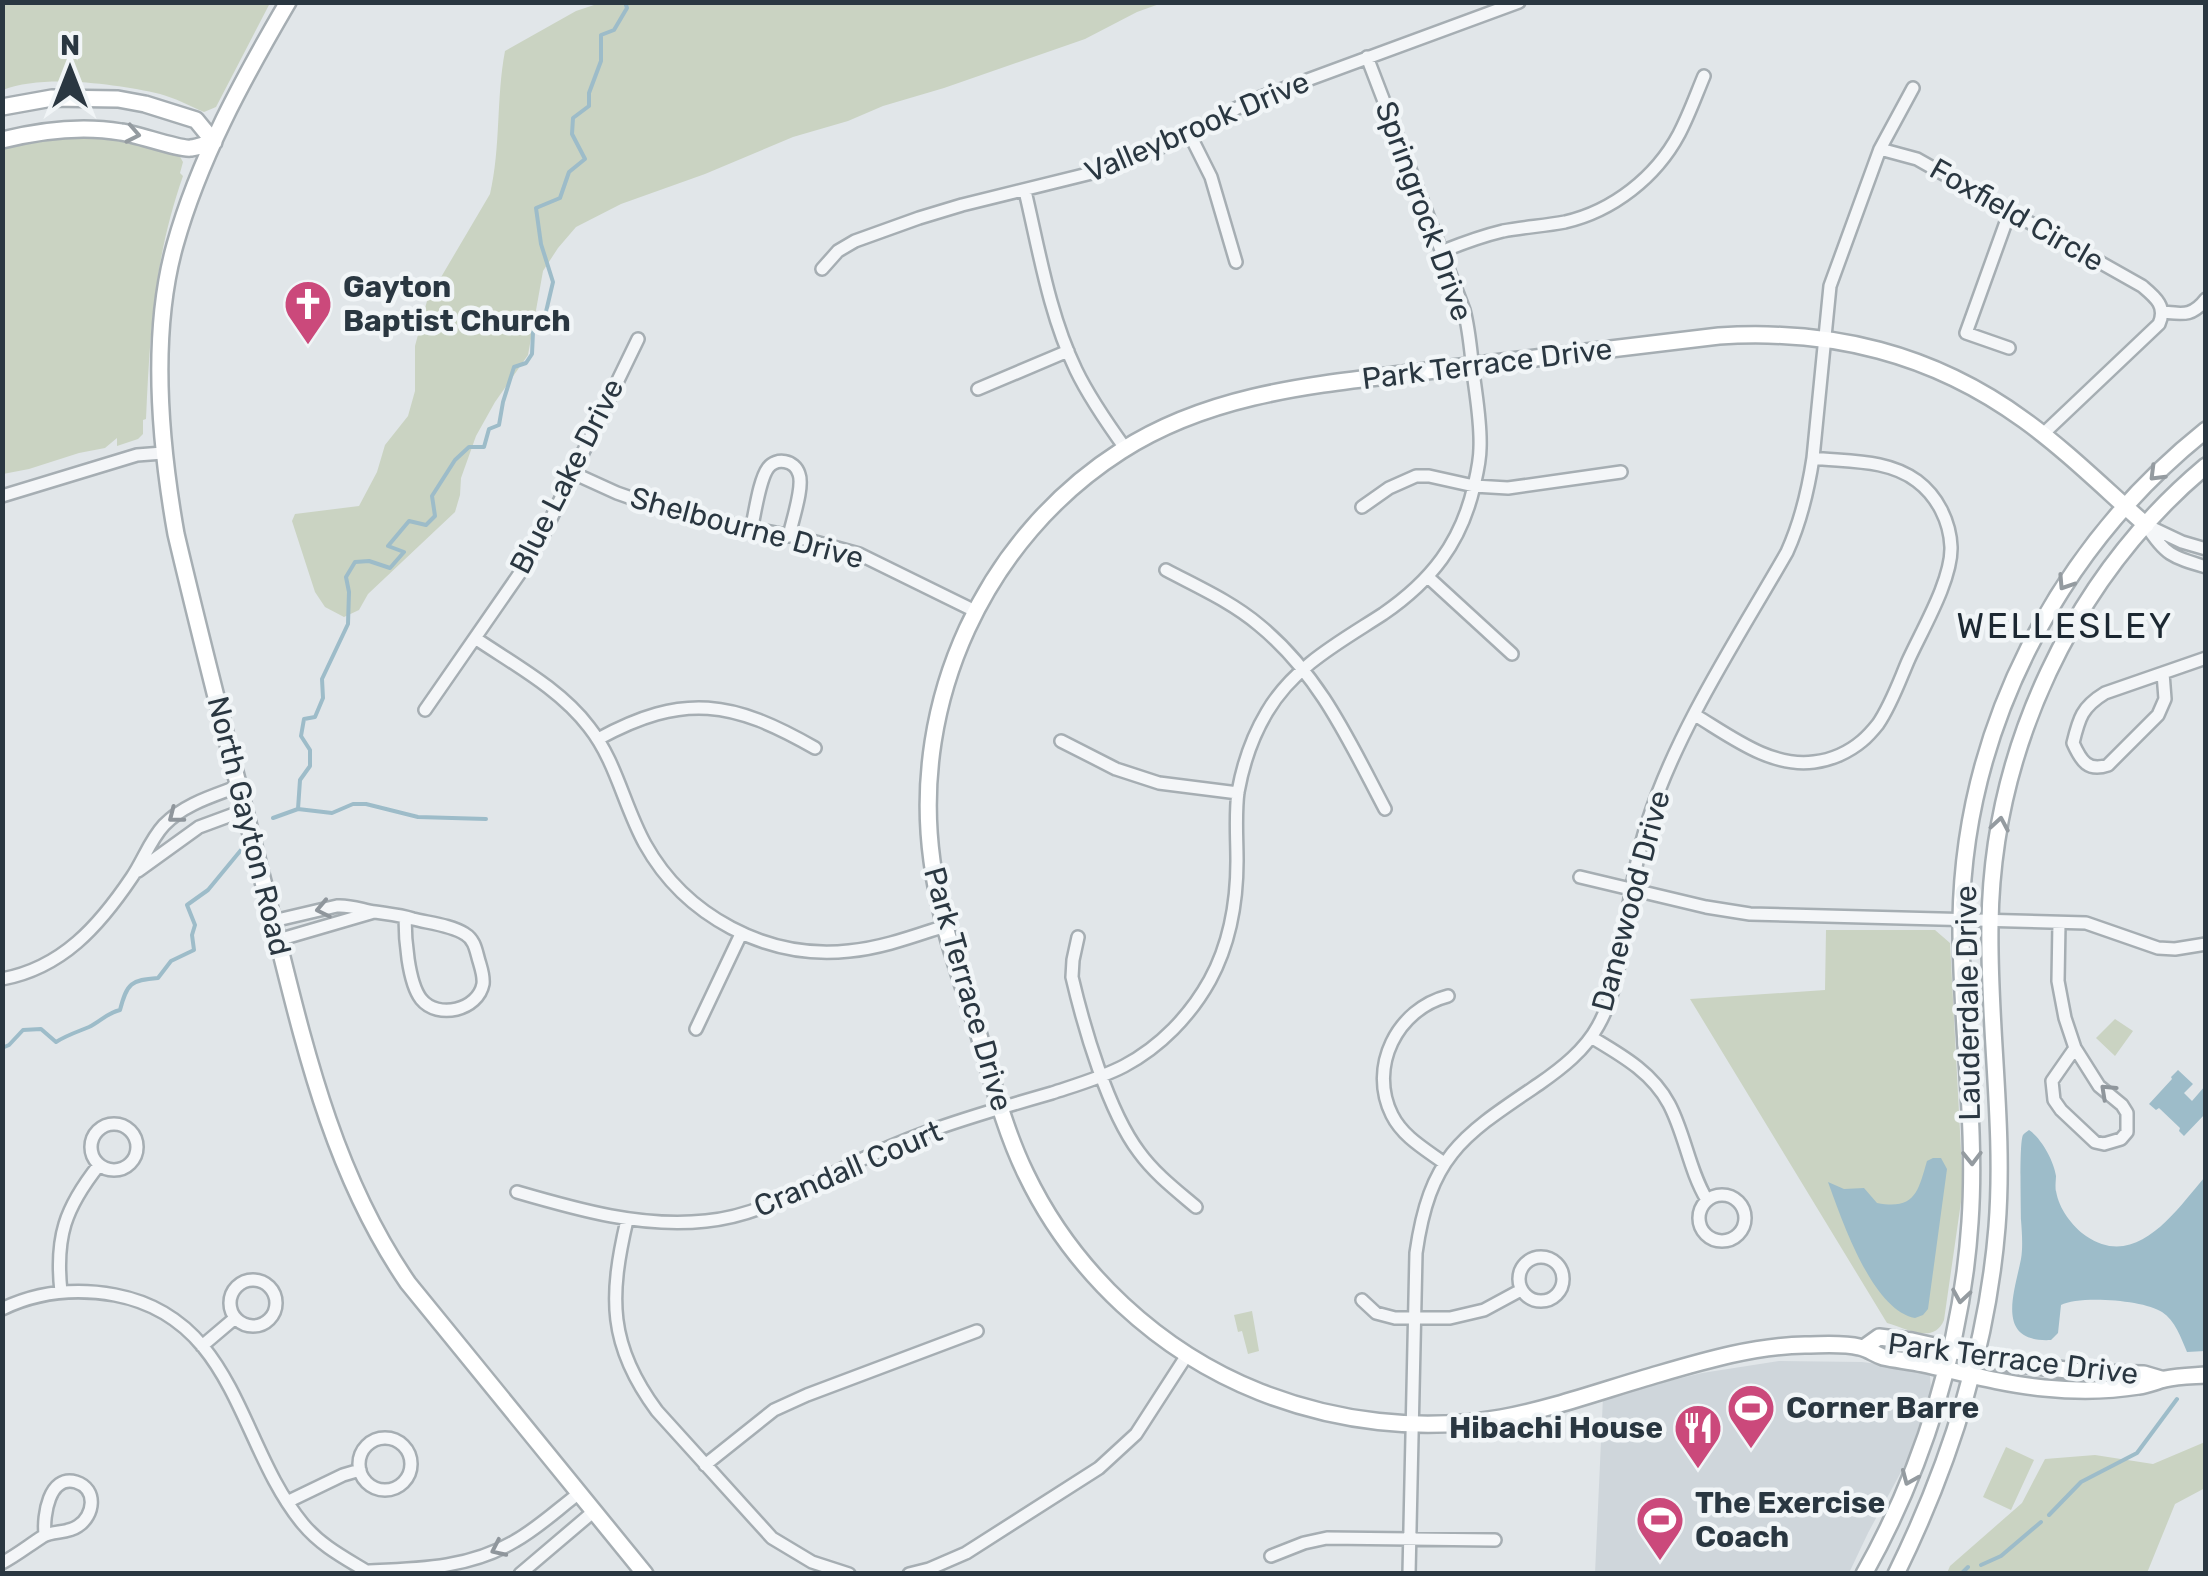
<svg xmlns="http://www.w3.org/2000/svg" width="2208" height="1576" viewBox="0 0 2208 1576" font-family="Rubik,sans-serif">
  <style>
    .built { fill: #cfd6db }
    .green { fill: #cad3c2 }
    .water { fill: #9dbcc9 }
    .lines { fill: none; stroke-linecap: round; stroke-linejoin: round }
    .stream { stroke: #9dbcc9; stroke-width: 4 }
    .street-casing { stroke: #a6aeb3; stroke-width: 16 }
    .secondary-casing { stroke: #a6aeb3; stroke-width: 20 }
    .street { stroke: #f4f6f8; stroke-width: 11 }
    .secondary { stroke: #fff; stroke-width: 15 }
    .oneway { stroke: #949ba0 }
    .oneway2 { stroke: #8f969c }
    .labels { text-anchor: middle; stroke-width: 9; stroke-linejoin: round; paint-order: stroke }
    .street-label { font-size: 30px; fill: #2a3741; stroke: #f1f5f7 }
    .poi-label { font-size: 30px; font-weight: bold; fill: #2a3741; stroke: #f1f5f7; text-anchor: start }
    .quarter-label { font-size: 35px; letter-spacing: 2.5px; fill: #1c2832; stroke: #f1f5f7 }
  </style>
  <rect width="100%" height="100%" fill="#e1e6e9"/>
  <path class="built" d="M1779 1361 1862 1362 1917 1369 1930 1376 1931 1390 1908 1459 1868 1533 1849 1573 1595 1574 1603 1397 1702 1373Z"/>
  <path class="green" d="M3 2H270V3L216 107 204 112C190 106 175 98 160 94 116 84 44 74 3 90Z
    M600 3H1162L1137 12 1085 39 944 88 883 106 848 121 793 137 705 174 621 204 576 227 558 248 543 271 528 355 495 402 476 436 461 478 460 495 455 512 368 594 359 610 344 617 325 607 315 592 292 521 295 514 359 506 377 472 385 445 408 416 415 391V346L427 301 490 194C501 147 496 98 505 51L576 11Z
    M105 134 170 149 179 155 183 162 180 173 183 176C154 259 150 332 146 419L143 420V434L138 439 117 446V438L105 448 79 453 29 469 3 474V144L46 135Z
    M1826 930H1935L1950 943 1963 1188 1944 1320C1934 1345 1905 1328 1887 1323L1690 999 1825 990Z
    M2115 1019 2133 1031 2115 1056 2096 1038Z
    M1252 1311 1259 1351 1248 1354 1242 1331 1238 1332 1234 1315Z
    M2205 1442V1488L2175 1504 2147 1573H1947L1950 1566 2022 1503 2045 1459 2095 1455 2153 1464Z
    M2006 1447 2034 1460 2011 1510 1983 1497Z"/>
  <path class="water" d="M2178 1070 2193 1084 2184 1093 2192 1101 2205 1086V1114L2184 1136 2179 1131 2180 1128 2159 1108 2156 1110 2149 1104 2172 1079 2171 1077Z
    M2029 1130C2041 1138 2054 1161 2056 1176 2056 1178 2055 1190 2056 1191 2059 1209 2072 1226 2086 1236 2137 1271 2176 1210 2205 1177V1351L2187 1352C2181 1338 2175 1320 2162 1312 2145 1300 2079 1295 2061 1305L2058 1333 2051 1340C1995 1343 2014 1294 2021 1259 2023 1247 2022 1233 2021 1220 2021 1209 2019 1142 2023 1135 2024 1133 2027 1132 2029 1130Z
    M1933 1158H1941L1947 1169 1928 1309 1923 1315 1915 1318C1872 1310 1842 1220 1828 1182L1844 1189 1864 1188 1877 1203C1915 1210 1918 1192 1927 1161Z"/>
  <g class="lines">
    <path class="stream" d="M298 809 300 780 310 766V750L301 736 304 719 315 717 323 698 322 679 348 624 349 592 346 577 355 562 369 561 390 568 404 552 388 546 409 521 426 525 435 516 432 496 455 460 469 447H484L489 429 499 425 503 402 514 367 526 363 532 354 533 332 545 316 553 282 541 244 536 208 560 198 569 172 585 159 572 134 573 118 589 106V93L601 61V35L614 30 627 8 625 2
      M273 818 298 809 332 813 353 804H366L418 817 486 819
      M2 1048 9 1045 23 1030 41 1029 56 1042C67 1035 77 1032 89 1027 101 1021 107 1013 120 1010 127 983 131 980 158 978L171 961 194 950 192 935 195 925 187 905 208 890 241 850
      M2049 1515 2081 1482 2137 1453 2177 1399
      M1981 1565 2001 1556 2041 1522
      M1961 1574 1968 1567"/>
    <g class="street-casing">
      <path id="street" d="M1188 131 1211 177 1236 262
        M1880 149 1917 159 2142 286C2155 297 2167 306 2159 324L2042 435
        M1025 191C1039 250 1049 314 1076 370 1089 397 1107 423 1125 448
        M1443 251C1463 243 1482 236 1503 231 1523 227 1544 226 1565 222 1613 211 1656 177 1679 134 1689 115 1696 95 1704 76
        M822 269 838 251 855 241 919 218 962 205 1112 168 1155 150 1253 100 1519 2
        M2162 312C2183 314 2192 317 2206 299
        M2009 348 1966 333 2010 211
        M978 389 1068 351
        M573 473 617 493 677 514 797 537 859 554 975 611
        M2 496 137 455 163 453
        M1362 507 1389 488 1416 476H1429L1474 486 1508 488 1621 472
        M2146 525C2165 555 2172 557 2206 567
        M2146 525 2182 542 2206 549
        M751 530C755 514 759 480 768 468 776 457 795 460 799 474 804 487 792 521 789 536
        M1166 570C1198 587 1232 602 1259 625 1320 675 1349 741 1385 809
        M1428 577 1512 654
        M475 638C515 665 560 689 589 727 616 761 624 806 645 844 685 916 767 960 849 951 882 948 914 936 945 926
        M2163 673 2165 699 2158 715 2108 765C2088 772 2081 761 2073 743 2079 718 2082 707 2105 693L2206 658
        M425 710 522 570 544 533 638 339
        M1695 715C1730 736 1771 768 1814 762 1831 760 1849 752 1862 741 1868 736 1874 729 1878 724 1891 705 1899 682 1908 661 1922 630 1952 580 1951 547 1950 521 1937 496 1917 481 1888 459 1848 462 1813 458
        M598 739C684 692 733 701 815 748
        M1061 741 1116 769 1159 783 1238 793
        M138 871 199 827 245 810
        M1580 877 1706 907 1750 914 2086 923 2158 948 2175 949 2206 944
        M273 921 337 906C351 905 362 910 375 912 388 914 400 915 413 919 429 923 451 925 465 934 475 940 476 951 479 961 481 968 484 976 483 984 478 1010 438 1020 421 999 408 982 405 938 405 917
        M2059 923 2058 981 2065 1018 2075 1048 2099 1086 2122 1105 2127 1113V1132L2121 1139 2104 1144 2095 1142 2061 1110 2054 1100 2052 1081 2075 1048
        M1078 937 1073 960 1072 977C1084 1028 1108 1111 1139 1152 1155 1174 1176 1190 1196 1207
        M278 940 374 912
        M2 979C62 968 99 926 132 877 143 861 150 840 164 825 184 804 213 796 239 786
        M696 1029 741 934
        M1591 1037C1621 1055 1652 1072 1669 1104 1685 1134 1689 1170 1707 1200
        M91 1147a23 23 0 1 1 46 0a23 23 0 1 1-46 0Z
        M1444 1163C1425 1149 1403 1137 1392 1115 1368 1067 1397 1009 1448 996
        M517 1192C579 1210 642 1228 706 1221 761 1216 807 1186 856 1162 879 1151 903 1141 927 1132 968 1117 1010 1105 1052 1093 1076 1085 1101 1078 1124 1066 1160 1047 1190 1016 1210 980 1230 943 1237 903 1237 861 1237 838 1235 814 1238 792 1243 764 1252 737 1267 712 1294 666 1340 642 1383 614 1431 581 1461 543 1474 486 1477 473 1480 461 1480 448 1481 425 1477 402 1474 379 1471 356 1470 333 1464 310L1367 57
        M1699 1218a23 23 0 1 1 46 0a23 23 0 1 1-46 0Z
        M627 1220C609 1297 608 1345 657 1411L772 1538 812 1562 849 1574
        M1519 1279a22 22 0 1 1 44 0a22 22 0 1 1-44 0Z
        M230 1303a23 23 0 1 1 46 0a23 23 0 1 1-46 0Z
        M61 1292C55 1237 65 1208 99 1165
        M1362 1300 1376 1313 1395 1318H1450L1484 1310 1521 1290
        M2 1309C39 1291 76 1288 115 1295 237 1318 238 1446 303 1524 322 1547 347 1559 371 1574
        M202 1346 235 1318
        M359 1464a26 26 0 1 1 52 0a26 26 0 1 1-52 0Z
        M705 1465 774 1410 807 1395 977 1331
        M287 1502 343 1475 360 1470
        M1271 1556 1304 1543 1327 1538 1495 1540
        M2 1563C17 1555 28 1546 42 1537 52 1530 67 1534 78 1526 94 1516 98 1489 76 1482 49 1474 43 1516 45 1534
        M369 1571C420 1569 470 1568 515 1541 538 1528 557 1510 578 1494
        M520 1574 593 1512
        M909 1574 929 1569 966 1553 1099 1468 1136 1434 1187 1355
        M1409 1574 1416 1253C1430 1155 1462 1136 1539 1084 1562 1068 1585 1050 1598 1026 1616 994 1620 960 1626 924 1631 889 1637 854 1648 821 1678 728 1739 636 1787 552 1801 521 1808 491 1813 458L1830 286 1880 149 1913 88"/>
    </g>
    <g class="secondary-casing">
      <path id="secondary" d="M288 2C243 79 199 159 175 245 150 334 160 444 176 534 205 657 237 779 268 901 302 1035 329 1168 408 1283L645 1574
        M2 107 52 98 118 99 145 104 196 120 214 142C206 144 198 147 191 148 181 150 137 134 121 132 81 125 42 130 2 140
        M2146 525C2106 490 2067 451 2024 420 1932 353 1831 329 1719 336 1624 348 1529 359 1435 370 1326 384 1216 390 1121 451 985 538 910 701 932 861 939 919 960 976 978 1032 992 1079 1004 1129 1026 1174 1073 1272 1159 1352 1260 1392 1336 1422 1420 1432 1501 1418 1550 1409 1598 1392 1645 1378 1697 1363 1750 1346 1805 1345 1822 1345 1843 1343 1859 1347 1869 1349 1874 1354 1883 1357 1896 1360 1910 1361 1923 1364 1963 1373 2003 1384 2044 1388 2074 1391 2108 1391 2139 1386 2148 1385 2156 1381 2165 1379 2178 1376 2192 1376 2206 1375
        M1865 1347 1879 1337 1912 1341 2005 1362 2089 1373 2144 1374 2161 1379
        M1864 1574C1924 1467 1962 1344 1970 1222 1977 1121 1960 1021 1961 920 1964 729 2057 549 2206 430
        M1896 1574C1950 1464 1987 1349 1997 1227 2005 1126 1988 1025 1990 924 1992 751 2072 578 2206 466"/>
    </g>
    <use href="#street" class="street"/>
    <use href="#secondary" class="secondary"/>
  </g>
  <defs><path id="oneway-chevron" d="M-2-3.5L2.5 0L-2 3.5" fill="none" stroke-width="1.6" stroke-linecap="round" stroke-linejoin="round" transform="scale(2.5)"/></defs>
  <g class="oneway">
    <use href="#oneway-chevron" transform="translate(133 134) rotate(11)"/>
    <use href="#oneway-chevron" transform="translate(2156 474) rotate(135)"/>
    <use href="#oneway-chevron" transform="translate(2065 583) rotate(123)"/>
    <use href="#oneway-chevron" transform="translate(2000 824) rotate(-80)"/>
    <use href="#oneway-chevron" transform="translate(1972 1158) rotate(89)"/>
    <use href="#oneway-chevron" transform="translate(1961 1296) rotate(99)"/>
    <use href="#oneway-chevron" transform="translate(1909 1478) rotate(113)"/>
  </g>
  <g class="oneway2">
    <use href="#oneway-chevron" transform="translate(175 816) rotate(142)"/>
    <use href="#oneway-chevron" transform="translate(323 909) rotate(168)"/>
    <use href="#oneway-chevron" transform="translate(2107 1091) rotate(-137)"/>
    <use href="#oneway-chevron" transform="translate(498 1549) rotate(155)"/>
  </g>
  <defs>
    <g id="church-pin" transform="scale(2.5)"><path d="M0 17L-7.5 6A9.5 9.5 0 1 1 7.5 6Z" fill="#cb497b" stroke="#f1f5f7"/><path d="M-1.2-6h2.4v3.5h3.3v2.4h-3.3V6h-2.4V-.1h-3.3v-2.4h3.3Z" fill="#fff"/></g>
    <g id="stadium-pin" transform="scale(2.5)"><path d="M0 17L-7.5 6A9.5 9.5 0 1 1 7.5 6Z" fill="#cb497b" stroke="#f1f5f7"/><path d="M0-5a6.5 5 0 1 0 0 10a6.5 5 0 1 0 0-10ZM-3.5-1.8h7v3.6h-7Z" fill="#fff"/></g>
    <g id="restaurant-pin" transform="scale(2.5)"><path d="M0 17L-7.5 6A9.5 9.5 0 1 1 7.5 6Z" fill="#cb497b" stroke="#f1f5f7"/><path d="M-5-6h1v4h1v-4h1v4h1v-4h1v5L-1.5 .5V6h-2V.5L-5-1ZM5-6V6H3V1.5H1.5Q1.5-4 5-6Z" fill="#fff"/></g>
  </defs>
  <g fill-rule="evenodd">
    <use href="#church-pin" x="308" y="304"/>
    <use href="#stadium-pin" x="1751" y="1408"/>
    <use href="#restaurant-pin" x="1698" y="1428"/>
    <use href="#stadium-pin" x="1660" y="1520"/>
  </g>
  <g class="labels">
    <g class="street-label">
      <text transform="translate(1197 127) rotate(-23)" y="10">Valleybrook Drive</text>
      <text transform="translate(1424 211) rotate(70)" y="10">Springrock Drive</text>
      <text transform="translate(2017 215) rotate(30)" y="10">Foxfield Circle</text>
      <text transform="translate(1487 364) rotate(-7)" y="10">Park Terrace Drive</text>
      <text transform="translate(567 476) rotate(-63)" y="10">Blue Lake Drive</text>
      <text transform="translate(747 528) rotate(15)" y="10">Shelbourne Drive</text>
      <text transform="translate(249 826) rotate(76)" y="10">North Gayton Road</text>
      <text transform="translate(1631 901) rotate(-75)" y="10">Danewood Drive</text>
      <text transform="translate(968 989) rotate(74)" y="10">Park Terrace Drive</text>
      <text transform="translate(1968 1003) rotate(-91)" y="10">Lauderdale Drive</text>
      <text transform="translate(848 1169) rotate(-23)" y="10">Crandall Court</text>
      <text transform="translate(2013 1359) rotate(7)" y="10">Park Terrace Drive</text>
    </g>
    <g class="poi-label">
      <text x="343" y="297">Gayton<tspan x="343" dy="34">Baptist Church</tspan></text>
      <text x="1786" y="1418">Corner Barre</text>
      <text x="1663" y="1438" text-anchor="end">Hibachi House</text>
      <text x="1695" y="1513">The Exercise<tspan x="1695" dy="34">Coach</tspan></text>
    </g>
    <g class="quarter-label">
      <text x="2065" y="638">WELLESLEY</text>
    </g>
  </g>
  <rect width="2208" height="1576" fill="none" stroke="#2a3741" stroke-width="10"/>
  <g transform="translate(70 70)" stroke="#f1f5f7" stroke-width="8" paint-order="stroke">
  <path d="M0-8L18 38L0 25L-18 38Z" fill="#2a3741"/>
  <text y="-15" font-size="28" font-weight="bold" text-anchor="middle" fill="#2a3741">N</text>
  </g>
</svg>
